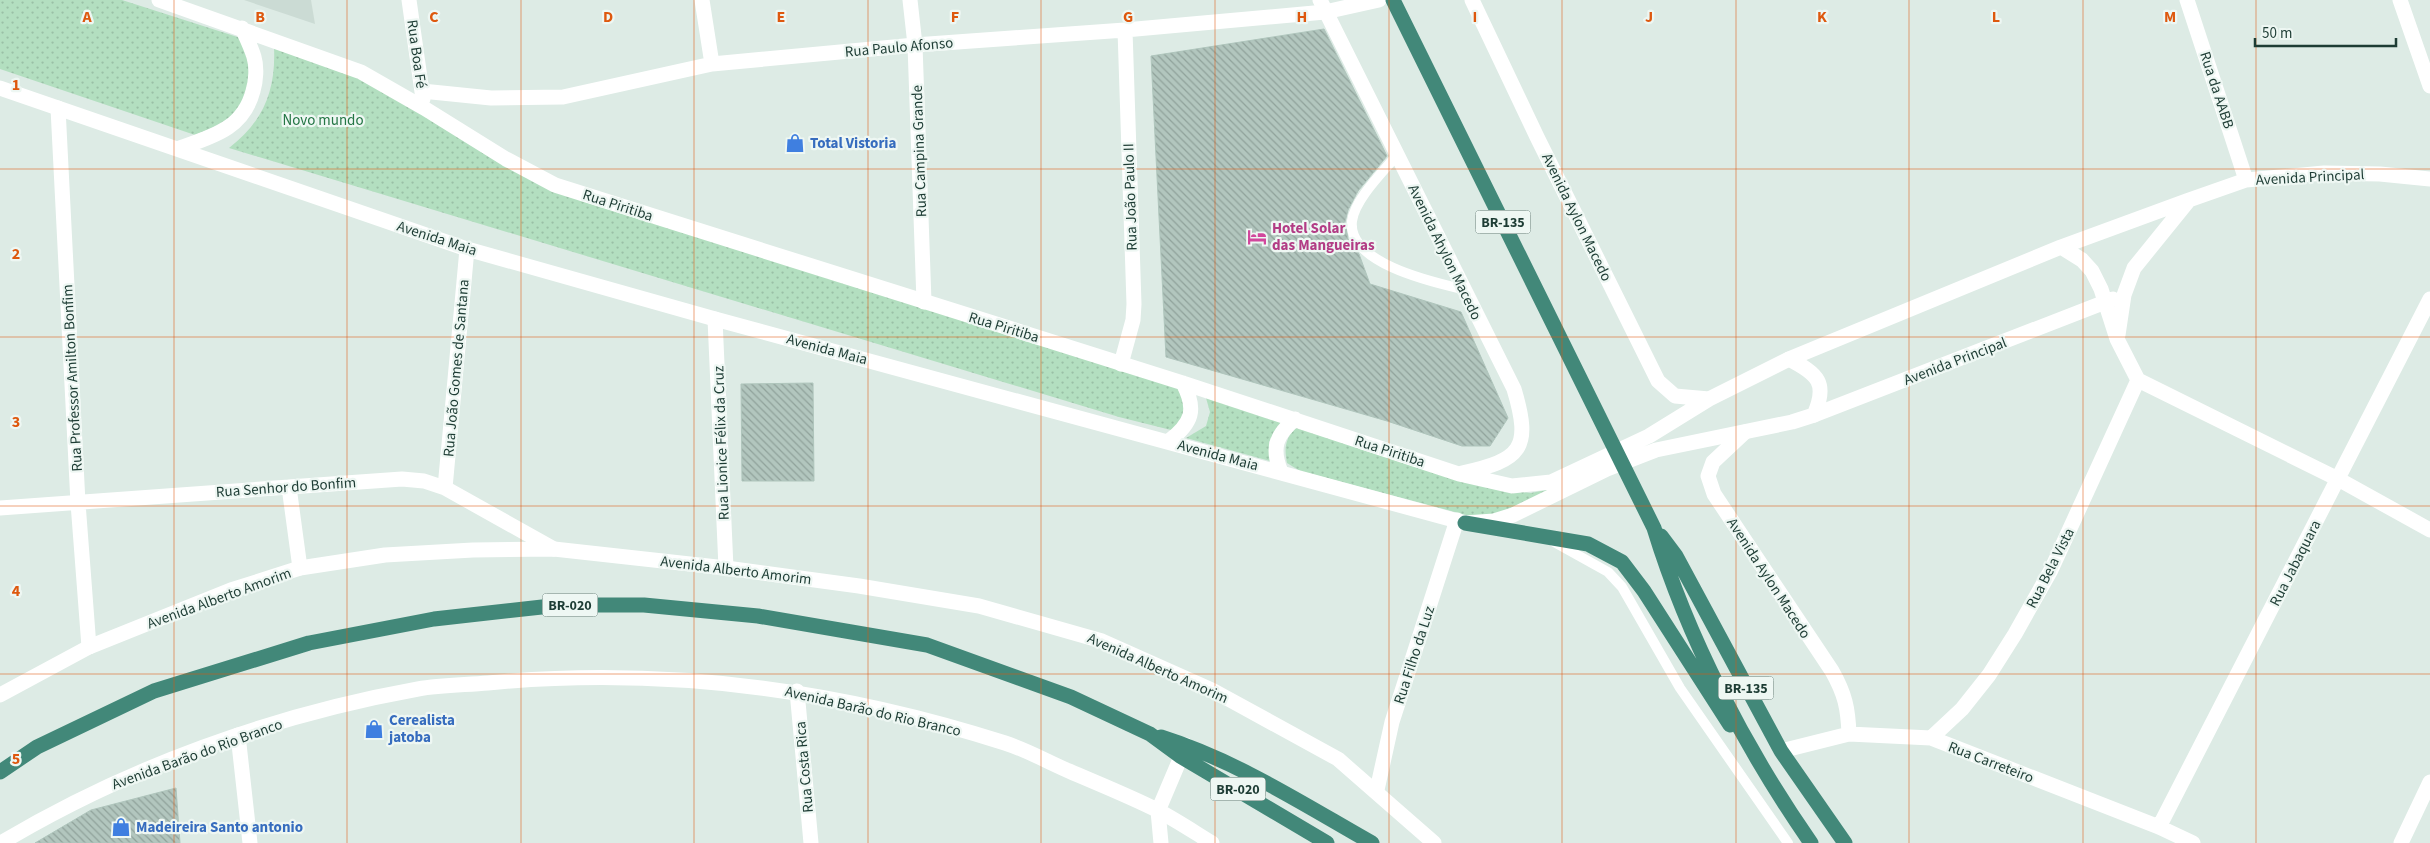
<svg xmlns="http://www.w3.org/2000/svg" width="2430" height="843" viewBox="0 0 2430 843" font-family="'Source Sans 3',sans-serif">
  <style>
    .built { fill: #cbdbd4 }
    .park { fill: url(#park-dots) }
    .building { fill: url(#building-back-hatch); stroke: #afc5bc }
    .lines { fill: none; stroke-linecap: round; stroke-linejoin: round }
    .service { stroke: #fff; stroke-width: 10 }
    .minor { stroke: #fff; stroke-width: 15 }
    .tertiary { stroke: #fff; stroke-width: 15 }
    .secondary { stroke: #fff; stroke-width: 15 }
    .trunk { stroke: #428879; stroke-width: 15 }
    .grid { fill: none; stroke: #de580e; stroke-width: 1; stroke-opacity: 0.55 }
    .labels { text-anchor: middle; stroke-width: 4.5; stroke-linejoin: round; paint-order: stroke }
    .shield { fill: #eef7f3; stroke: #5c746d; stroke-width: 1 }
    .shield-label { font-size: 14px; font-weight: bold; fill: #1d3c34 }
    .street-label { font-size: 15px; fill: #1d3c34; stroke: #eef7f3 }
    .park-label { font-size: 15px; fill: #247645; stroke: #eef7f3 }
    .shop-label { font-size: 15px; font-weight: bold; fill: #366cbe; stroke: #eef7f3; text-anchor: start }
    .hotel-label { font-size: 15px; font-weight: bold; fill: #b23c85; stroke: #eef7f3; text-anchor: start }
    .grid-label { font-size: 16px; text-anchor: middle; font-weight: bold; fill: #de580e; stroke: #eef7f3; stroke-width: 4.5; stroke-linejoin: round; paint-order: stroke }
  </style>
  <defs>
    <pattern id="park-dots" width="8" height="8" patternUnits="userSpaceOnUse" patternTransform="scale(1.25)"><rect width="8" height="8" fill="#b3dfc0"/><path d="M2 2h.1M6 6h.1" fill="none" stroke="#9ac0a6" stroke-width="1.8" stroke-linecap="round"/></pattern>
    <pattern id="building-back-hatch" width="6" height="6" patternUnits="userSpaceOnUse" patternTransform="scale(1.25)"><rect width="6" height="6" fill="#b2c6be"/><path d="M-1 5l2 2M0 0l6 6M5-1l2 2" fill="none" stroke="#90a29b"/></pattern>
  </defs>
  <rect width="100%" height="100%" fill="#ddebe5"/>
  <path class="built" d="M244 0H311L315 24Z"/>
  <path class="park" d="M0 0H122L250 41 254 70 236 118 195 135 0 69Z
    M274 47 363 77 542 178 1187 389 1190 405 1175 431 1119 417 229 148C264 121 276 90 274 47Z
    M1206 398 1285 419 1269 442 1270 461 1186 438 1206 426 1210 412Z
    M1297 427 1504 490 1531 493 1570 485 1498 516H1470L1300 471 1287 463C1284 448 1285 438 1297 427Z"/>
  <path class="building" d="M1324 29 1387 156 1358 191 1348 210 1345 222 1348 239 1359 254 1370 284 1461 312 1508 418 1490 446H1462L1387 421 1166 357 1151 56Z
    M813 383 814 481H742L741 384Z
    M176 788 180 843H35L91 810Z"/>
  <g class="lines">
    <path class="service" d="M1397 155C1383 172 1355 199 1352 221 1347 263 1432 282 1462 289
      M1554 542 1608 572 1622 587 1680 688 1788 843"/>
    <path class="minor" d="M409 0 423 99
      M702 0 712 64
      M910 0 915 45 924 302
      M2187 0 2246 180
      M2400 0 2430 86
      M422 91 491 98 563 97 712 64 915 45 1125 30 1325 12 1379 0
      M58 108 78 503 89 647
      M715 319 726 568
      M2118 335 2124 295 2134 268 2189 200 2246 180 2324 173 2380 174 2430 179
      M1789 359 2061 247 2189 200
      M1121 364 1133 320 1134 304 1125 30
      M2138 380 2338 479 2430 530
      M1814 415 2113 299
      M1745 432 1713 462 1708 476 1714 494 1832 671C1845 694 1848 708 1849 734
      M289 487 300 568
      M445 488 467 249
      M0 508 289 487 402 479 424 481 445 488 554 549
      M797 691 811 843
      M238 735 250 843
      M1931 738 1962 709 1989 675 2015 634 2051 570 2138 380 2117 339 2101 289 2092 271 2082 260 2061 247
      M1781 751 1849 734 1931 738 2159 827 2193 843
      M1377 790 1392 722 1457 520
      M1158 811 1161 843
      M2159 827 2430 299
      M2401 843 2430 782"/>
    <path class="tertiary" d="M0 695 89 647 231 590 300 568 385 555 473 550 554 549 726 568 859 586 979 606 1102 641 1212 690 1338 759 1434 843
      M1158 811 1186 745
      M1 843C128 767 273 715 418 689 441 685 465 685 488 683 665 666 836 689 1005 743 1027 750 1048 762 1069 771 1099 784 1129 796 1157 810 1176 820 1194 832 1212 843"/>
    <path class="secondary" d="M1320 0 1514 389C1532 449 1521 460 1462 473
      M1472 0 1537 137 1658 381 1675 396 1709 399
      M0 88 467 249 715 319 1465 523 1494 521 1513 515 1607 469 1656 450 1792 422 1814 415C1828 383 1818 374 1789 359L1709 399 1649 436 1551 482 1512 486 1459 474 1183 383 555 185 506 159 424 108 361 72 159 0
      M177 149C210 137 243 130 253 91 256 81 257 67 254 57 251 47 246 37 242 28
      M1169 441C1192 423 1197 410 1183 383
      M1281 472C1271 448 1276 435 1295 419"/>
    <path class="trunk" d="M1393 0 1654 528C1688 639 1745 748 1811 843
      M1465 523 1588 544 1622 562 1644 591 1730 725
      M1661 536 1676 556 1781 751 1845 843
      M1161 737C1237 761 1303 804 1372 843
      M0 772 37 747 154 691 309 643 434 619 560 605H644L758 616 927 645 1071 697 1150 734 1180 756 1327 843"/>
  </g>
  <path class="grid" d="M174 0V843M347 0V843M521 0V843M694 0V843M868 0V843M1041 0V843M1215 0V843M1389 0V843M1562 0V843M1736 0V843M1909 0V843M2083 0V843M2256 0V843M0 169H2430M0 337H2430M0 506H2430M0 674H2430"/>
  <defs>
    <g id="shop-bare" transform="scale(1.5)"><path d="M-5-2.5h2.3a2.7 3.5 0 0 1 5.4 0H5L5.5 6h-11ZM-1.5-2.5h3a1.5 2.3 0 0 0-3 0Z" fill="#3f7fe0" stroke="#eef7f3" stroke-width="2.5" paint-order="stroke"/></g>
    <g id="hotel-bare" transform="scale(1.5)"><path d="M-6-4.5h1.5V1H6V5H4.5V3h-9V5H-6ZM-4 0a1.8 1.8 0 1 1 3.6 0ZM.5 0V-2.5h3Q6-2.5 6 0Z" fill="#d1479c" stroke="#eef7f3" stroke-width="2.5" paint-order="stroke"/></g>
  </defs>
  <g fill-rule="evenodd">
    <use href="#shop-bare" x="795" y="143"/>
    <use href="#hotel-bare" x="1257" y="237"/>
    <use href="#shop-bare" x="374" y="729"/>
    <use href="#shop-bare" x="121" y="827"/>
  </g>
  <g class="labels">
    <g class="shield">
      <rect x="1475.5" y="210.5" width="55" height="23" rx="4"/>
      <rect x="542.5" y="593.5" width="55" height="23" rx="4"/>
      <rect x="1718.5" y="676.5" width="55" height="23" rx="4"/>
      <rect x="1210.5" y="777.5" width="55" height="23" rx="4"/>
    </g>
    <g class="shield-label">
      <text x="1503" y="227">BR-135</text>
      <text x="570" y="610">BR-020</text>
      <text x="1746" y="693">BR-135</text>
      <text x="1238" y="794">BR-020</text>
    </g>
    <g class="street-label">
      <text transform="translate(899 47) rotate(-5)" y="5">Rua Paulo Afonso</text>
      <text transform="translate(417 54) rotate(82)" y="5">Rua Boa Fé</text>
      <text transform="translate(2217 90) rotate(72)" y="5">Rua da AABB</text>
      <text transform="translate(919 151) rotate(-92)" y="5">Rua Campina Grande</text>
      <text transform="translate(2310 177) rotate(-3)" y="5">Avenida Principal</text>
      <text transform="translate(1130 197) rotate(-92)" y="5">Rua João Paulo II</text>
      <text transform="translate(618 205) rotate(18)" y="5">Rua Piritiba</text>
      <text transform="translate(1577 217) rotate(64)" y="5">Avenida Aylon Macedo</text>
      <text transform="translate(437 238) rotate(18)" y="5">Avenida Maia</text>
      <text transform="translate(1445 252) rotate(64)" y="5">Avenida Ahylon Macedo</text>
      <text transform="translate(1004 327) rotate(17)" y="5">Rua Piritiba</text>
      <text transform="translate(827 349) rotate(15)" y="5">Avenida Maia</text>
      <text transform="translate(1955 361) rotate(-21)" y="5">Avenida Principal</text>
      <text transform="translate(456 368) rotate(-85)" y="5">Rua João Gomes de Santana</text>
      <text transform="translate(72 378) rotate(-93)" y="5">Rua Professor Amilton Bonfim</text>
      <text transform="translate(721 443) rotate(-92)" y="5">Rua Lionice Félix da Cruz</text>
      <text transform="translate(1390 451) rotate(18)" y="5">Rua Piritiba</text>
      <text transform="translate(1218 455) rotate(15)" y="5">Avenida Maia</text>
      <text transform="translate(286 487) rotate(-4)" y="5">Rua Senhor do Bonfim</text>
      <text transform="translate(2295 563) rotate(-63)" y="5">Rua Jabaquara</text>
      <text transform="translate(2050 568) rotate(-63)" y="5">Rua Bela Vista</text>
      <text transform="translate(736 570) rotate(7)" y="5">Avenida Alberto Amorim</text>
      <text transform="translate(1769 578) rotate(57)" y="5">Avenida Aylon Macedo</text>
      <text transform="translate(219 598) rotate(-20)" y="5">Avenida Alberto Amorim</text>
      <text transform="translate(1414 655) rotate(-72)" y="5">Rua Filho da Luz</text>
      <text transform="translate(1158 668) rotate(24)" y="5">Avenida Alberto Amorim</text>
      <text transform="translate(873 711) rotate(13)" y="5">Avenida Barão do Rio Branco</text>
      <text transform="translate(197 754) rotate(-20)" y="5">Avenida Barão do Rio Branco</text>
      <text transform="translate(1991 762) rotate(21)" y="5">Rua Carreteiro</text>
      <text transform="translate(804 767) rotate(-95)" y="5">Rua Costa Rica</text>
    </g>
    <g class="park-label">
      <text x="323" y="125">Novo mundo</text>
    </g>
    <g class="shop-label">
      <text x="810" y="148">Total Vistoria</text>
      <text x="389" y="725">Cerealista<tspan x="389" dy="17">jatoba</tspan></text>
      <text x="136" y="832">Madeireira Santo antonio</text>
    </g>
    <g class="hotel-label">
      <text x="1272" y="233">Hotel Solar<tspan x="1272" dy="17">das Mangueiras</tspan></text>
    </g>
  </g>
  <g class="grid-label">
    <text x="87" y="22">A</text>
    <text x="260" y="22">B</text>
    <text x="434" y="22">C</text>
    <text x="608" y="22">D</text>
    <text x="781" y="22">E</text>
    <text x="955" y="22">F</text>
    <text x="1128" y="22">G</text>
    <text x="1302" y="22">H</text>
    <text x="1475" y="22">I</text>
    <text x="1649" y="22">J</text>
    <text x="1822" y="22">K</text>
    <text x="1996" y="22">L</text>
    <text x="2170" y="22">M</text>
    <text x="16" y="90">1</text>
    <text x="16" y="259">2</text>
    <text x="16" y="427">3</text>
    <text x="16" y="596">4</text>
    <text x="16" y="764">5</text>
  </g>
  <path d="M2255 38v8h141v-8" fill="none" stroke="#1d3c34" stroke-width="2.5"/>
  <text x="2262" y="38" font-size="15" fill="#1d3c34" stroke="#eef7f3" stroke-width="4" paint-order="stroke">50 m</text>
</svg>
